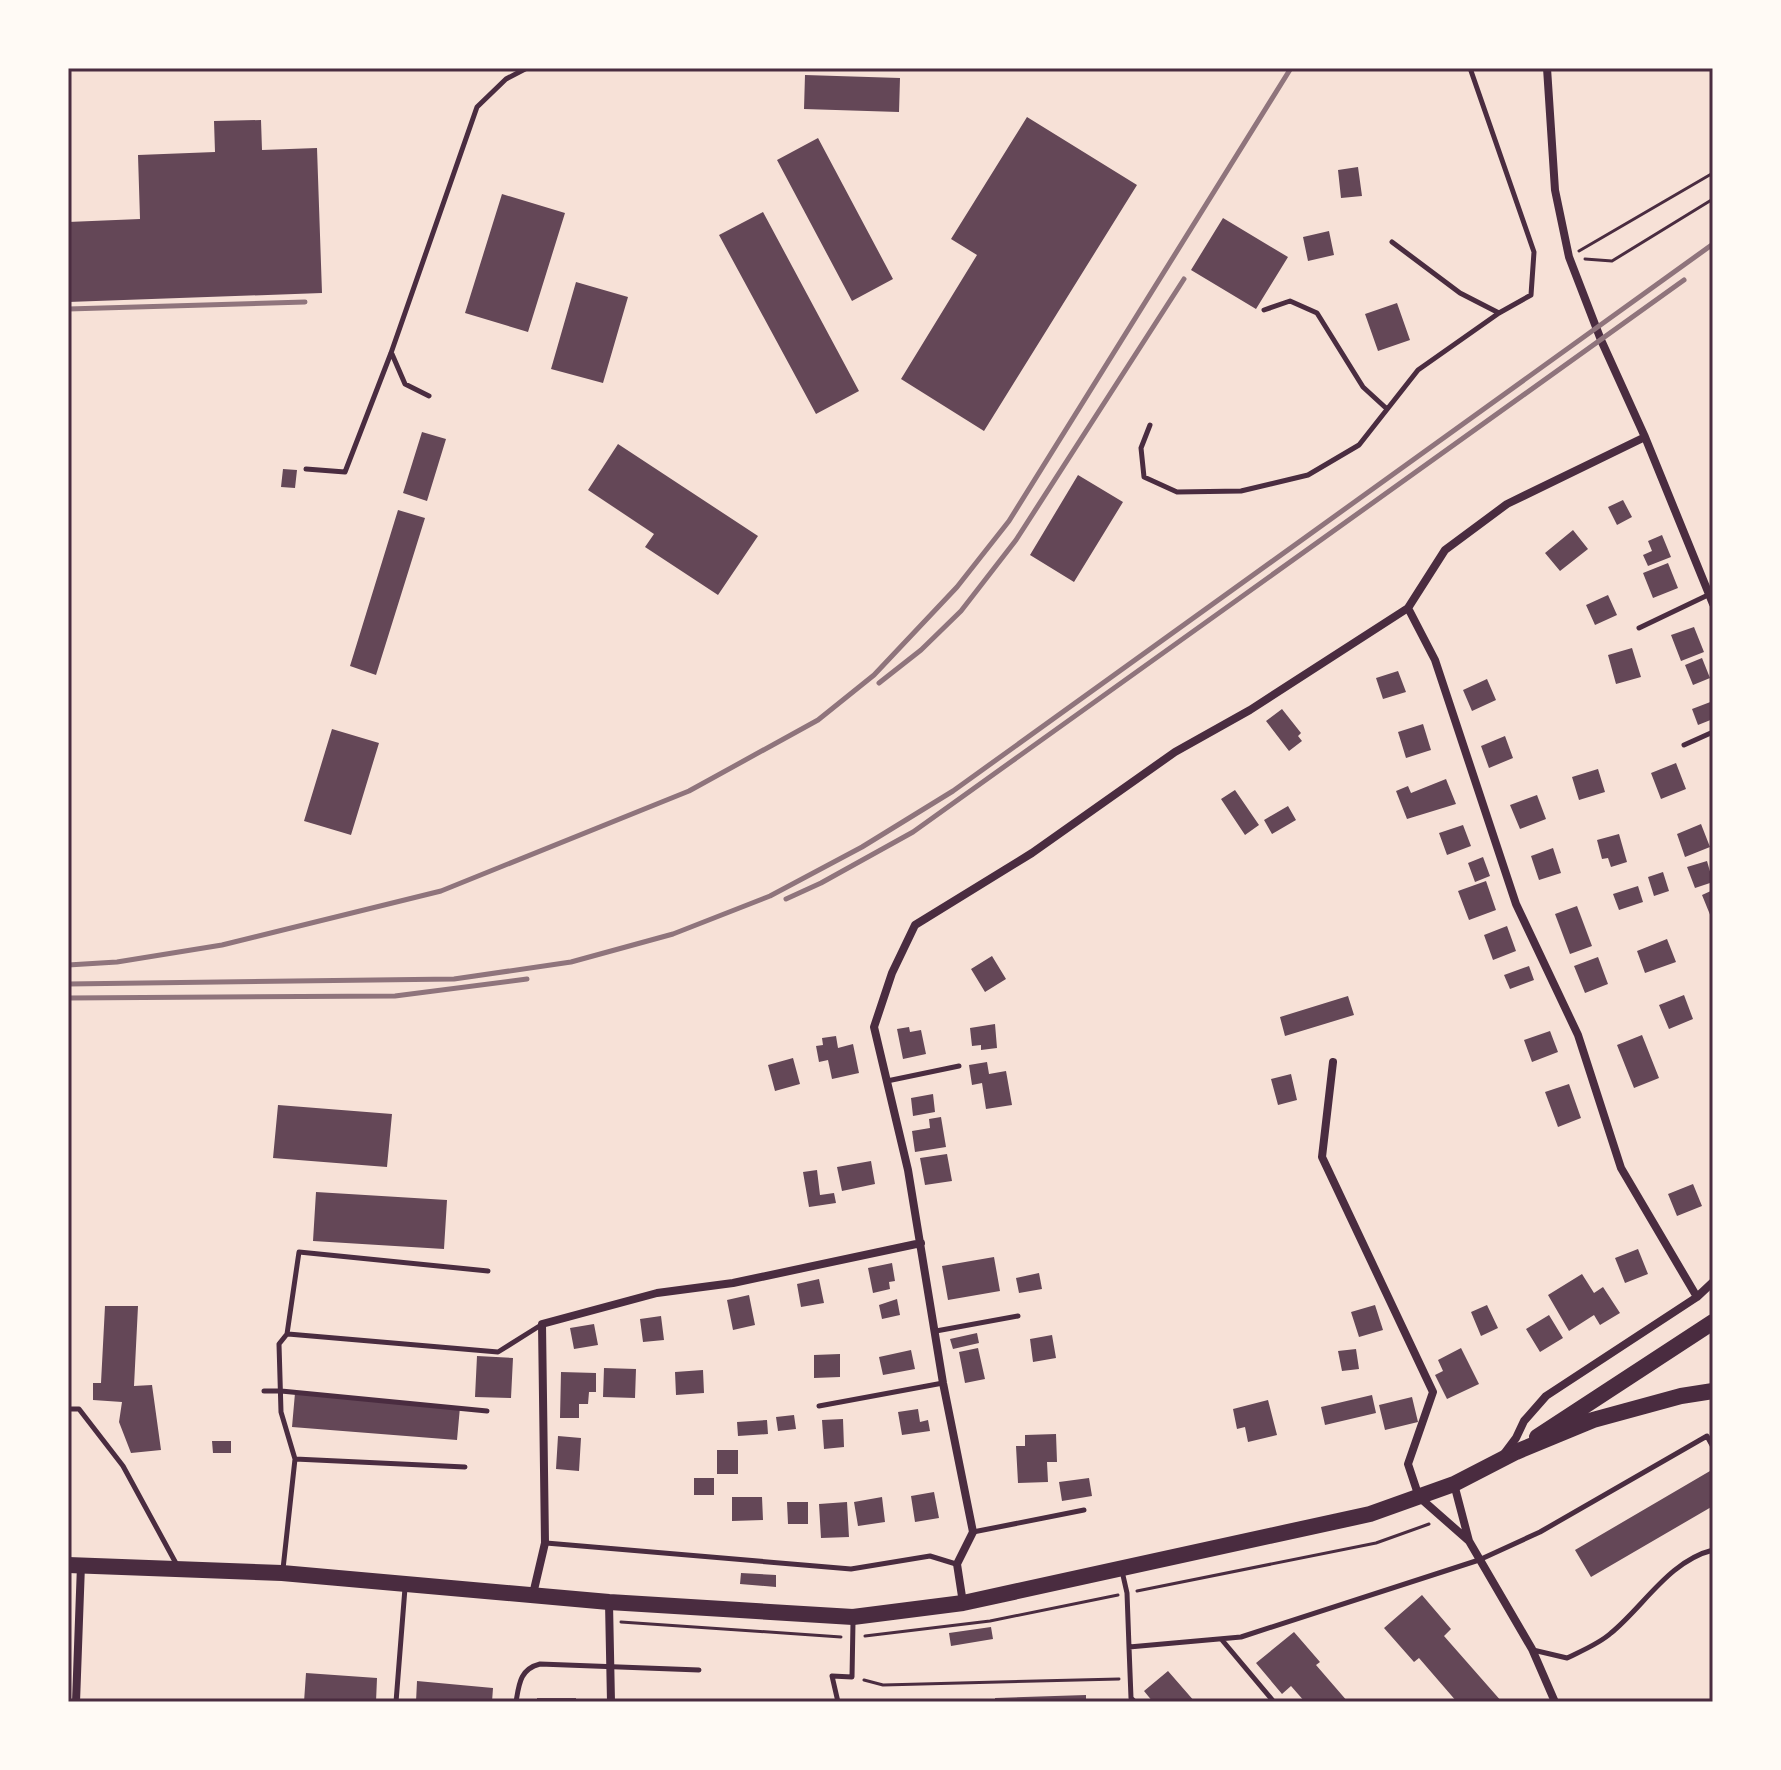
<svg xmlns="http://www.w3.org/2000/svg" width="1781" height="1770" viewBox="0 0 1781 1770" font-family="'Exo 2',sans-serif">
  <style>
    .building { fill: #644757 }
    .lines { fill: none; stroke-linecap: round; stroke-linejoin: round }
    .path { stroke: #4a2c40; stroke-width: 3 }
    .service { stroke: #4a2c40; stroke-width: 5 }
    .minor { stroke: #4a2c40; stroke-width: 8 }
    .secondary { stroke: #4a2c40; stroke-width: 16 }
    .rail { stroke: #8f747c; stroke-width: 5 }
    .neatline { fill: none; stroke: #4a2c40; stroke-width: 3 }
  </style>
  <rect width="100%" height="100%" fill="#f7e1d7"/>
  <path class="building" d="M805 75 900 78 899 112 804 109Z
    M1027 117 1137 185 984 431 901 379 977 255 951 239Z
    M261 120 262 150 317 148 322 293 68 302V222L140 219 138 155 215 152 214 121Z
    M818 138 893 279 852 301 777 160Z
    M1358 167 1362 196 1341 198 1338 170Z
    M502 194 565 213 528 332 465 313Z
    M763 212 859 391 816 414 719 235Z
    M1223 218 1288 257 1256 309 1191 270Z
    M1329 231 1334 255 1308 261 1303 237Z
    M576 282 628 297 603 383 551 369Z
    M1397 303 1410 340 1378 351 1365 314Z
    M422 432 446 439 427 501 403 493Z
    M618 444 758 536 718 595 645 547 654 534 588 490Z
    M283 469 297 470 295 488 281 487Z
    M1078 475 1123 502 1074 582 1030 555Z
    M1623 500 1632 517 1617 525 1608 507Z
    M398 510 425 518 376 675 350 666Z
    M1573 530 1588 549 1560 571 1545 553Z
    M1662 535 1671 557 1648 566 1643 555 1652 551 1648 541Z
    M1668 563 1678 588 1653 598 1643 573Z
    M1608 595 1617 615 1595 625 1586 605Z
    M1694 627 1704 652 1681 661 1671 635Z
    M1632 648 1641 677 1616 684 1608 655Z
    M1702 658 1710 678 1693 685 1685 665Z
    M1398 671 1406 692 1383 699 1376 678Z
    M1487 679 1496 700 1472 711 1463 690Z
    M1713 701V719L1698 725 1692 709Z
    M1282 709 1301 733 1298 736 1302 741 1289 751 1266 721Z
    M1423 724 1431 750 1406 758 1398 732Z
    M332 729 379 743 351 835 304 821Z
    M1505 736 1513 758 1489 768 1481 746Z
    M1676 763 1686 789 1661 799 1651 773Z
    M1598 769 1605 792 1579 800 1572 777Z
    M1446 779 1456 804 1407 819 1396 791 1408 786 1411 793Z
    M1235 790 1259 825 1245 835 1221 799Z
    M1537 795 1546 819 1520 829 1510 805Z
    M1288 806 1296 820 1272 834 1264 820Z
    M1701 824 1710 847 1685 857 1677 834Z
    M1463 825 1471 846 1447 855 1439 833Z
    M1619 834 1627 862 1611 867 1608 858 1602 859 1597 840Z
    M1553 848 1561 873 1539 880 1531 856Z
    M1483 857 1490 876 1475 882 1468 863Z
    M1707 861 1713 882 1695 888 1687 867Z
    M1663 872 1669 891 1654 896 1648 877Z
    M1486 881 1496 910 1469 920 1458 891Z
    M1638 886 1643 902 1619 910 1613 894Z
    M1713 890V922L1702 895Z
    M1577 906 1592 946 1570 954 1555 914Z
    M1507 926 1516 951 1493 960 1484 935Z
    M1667 939 1676 962 1645 973 1637 951Z
    M992 956 1006 979 985 992 971 969Z
    M1598 957 1608 984 1585 993 1574 966Z
    M1529 966 1534 980 1510 989 1504 975Z
    M1684 995 1693 1019 1669 1029 1659 1005Z
    M1348 996 1354 1015 1285 1036 1280 1017Z
    M995 1024 997 1048 981 1050V1045L972 1046 970 1028Z
    M909 1027 910 1032 921 1030 926 1054 903 1059 897 1029Z
    M1550 1031 1558 1052 1532 1062 1524 1040Z
    M1642 1035 1659 1078 1634 1088 1617 1045Z
    M836 1036 838 1048 853 1044 859 1073 832 1079 828 1060 819 1062 816 1046 823 1045 822 1038Z
    M793 1058 800 1084 775 1091 768 1065Z
    M987 1062 989 1074 1006 1071 1012 1105 986 1109 982 1083 972 1085 969 1065Z
    M1291 1074 1297 1100 1278 1105 1271 1079Z
    M1569 1084 1581 1118 1558 1127 1545 1092Z
    M933 1094 935 1112 913 1116 911 1098Z
    M278 1105 392 1114 387 1167 273 1158Z
    M941 1117 946 1147 915 1152 912 1131 930 1128 929 1119Z
    M947 1154 952 1181 925 1185 920 1158Z
    M871 1161 875 1184 842 1191 837 1167Z
    M817 1170 820 1195 834 1193 836 1203 809 1207 803 1172Z
    M1693 1184 1702 1206 1677 1216 1668 1194Z
    M316 1192 447 1200 444 1249 313 1241Z
    M1638 1249 1648 1274 1625 1283 1615 1258Z
    M994 1257 1000 1291 948 1300 942 1266Z
    M892 1263 895 1281 889 1282 890 1289 873 1293 868 1268Z
    M1039 1273 1042 1289 1019 1293 1016 1278Z
    M1582 1274 1594 1293 1603 1287 1620 1313 1600 1325 1594 1315 1569 1331 1548 1295Z
    M819 1279 824 1303 801 1307 797 1284Z
    M749 1295 755 1325 733 1330 727 1300Z
    M897 1299 900 1315 882 1319 879 1305Z
    M1375 1305 1383 1330 1359 1337 1351 1312Z
    M1487 1305 1498 1328 1481 1336 1471 1312Z
    M105 1306H138L134 1386 152 1385 161 1450 131 1453 119 1422 122 1402 93 1400V1383H101Z
    M1549 1315 1563 1338 1540 1352 1526 1329Z
    M661 1316 664 1340 643 1342 640 1319Z
    M594 1324 598 1345 574 1349 570 1328Z
    M977 1333 979 1343 953 1349 950 1339Z
    M1052 1335 1056 1358 1033 1362 1030 1339Z
    M978 1348 985 1379 965 1383 959 1352Z
    M1461 1348 1479 1384 1447 1399 1435 1375 1443 1371 1438 1360Z
    M1356 1349 1359 1369 1342 1371 1338 1351Z
    M911 1350 915 1369 883 1375 879 1357Z
    M840 1354V1377L814 1378V1355Z
    M477 1356 513 1358 511 1398 475 1397Z
    M604 1368 636 1369 635 1398 603 1397Z
    M703 1370 704 1393 676 1395 675 1372Z
    M561 1372 596 1373V1392H589L588 1404H579V1418H560Z
    M295 1393 460 1407 457 1440 292 1427Z
    M1372 1395 1376 1413 1325 1425 1321 1407Z
    M1412 1397 1418 1422 1385 1430 1379 1405Z
    M1268 1400 1277 1435 1248 1442 1245 1427 1237 1429 1233 1409Z
    M918 1409 920 1422 928 1420 930 1431 902 1435 898 1412Z
    M794 1415 796 1429 778 1431 776 1417Z
    M843 1419 844 1447 824 1449 822 1420Z
    M767 1420 768 1434 738 1436 737 1422Z
    M1056 1434 1057 1462H1047L1048 1482 1018 1483 1016 1446H1025V1435Z
    M558 1436 581 1438 579 1471 556 1469Z
    M212 1441H231V1453H213Z
    M717 1450H738V1474H717Z
    M1710 1471 1713 1475V1506L1591 1577 1575 1550Z
    M694 1478H714V1495H694Z
    M1089 1478 1092 1496 1062 1501 1059 1482Z
    M934 1492 939 1518 915 1522 911 1496Z
    M732 1497H762L763 1520 732 1521Z
    M882 1497 885 1522 858 1526 854 1502Z
    M787 1502H808V1524H788Z
    M847 1502 849 1537 821 1538 819 1504Z
    M741 1573 776 1575V1587L740 1584Z
    M1422 1595 1451 1629 1444 1636 1502 1702H1457L1419 1658 1414 1662 1384 1628Z
    M991 1627 993 1639 951 1646 949 1633Z
    M1294 1632 1320 1662 1316 1665 1348 1702H1305L1291 1686 1282 1694 1256 1663Z
    M1168 1671 1195 1702H1153L1144 1691Z
    M306 1673 377 1678 376 1702H304Z
    M417 1681 493 1688 492 1702H416Z
    M1086 1695V1702H995V1698Z
    M537 1698H576V1702H537Z"/>
  <g class="lines">
    <path class="path" d="M1579 251 1713 173
      M1585 259 1612 261 1713 199
      M1137 1591 1376 1543 1429 1524
      M621 1622 841 1637
      M865 1636 990 1621 1118 1595
      M864 1680 883 1685 1119 1679"/>
    <path class="service" d="M1392 242 1460 293 1499 313 1531 295 1534 252 1470 68
      M1264 310 1290 301 1317 313 1363 387 1387 409
      M392 354 405 384 429 396
      M1150 425 1141 448 1144 477 1177 492 1241 491 1308 475 1359 445 1418 370 1499 313
      M306 469 345 472 391 353 477 107 506 79 527 68
      M1639 628 1708 595
      M1684 745 1713 732
      M887 1081 959 1066
      M936 1331 1018 1316
      M288 1334 498 1352 541 1325
      M264 1391H281L487 1411
      M819 1406 943 1383
      M68 1409H79L123 1466 178 1567
      M295 1459 465 1467
      M973 1532 1084 1510
      M546 1543 851 1569 930 1556 956 1564
      M283 1569 295 1459 281 1412 279 1344 287 1334 299 1252 488 1271
      M1122 1571 1127 1593 1129 1647 1241 1637 1479 1560 1540 1532 1707 1436 1713 1447
      M1222 1640 1274 1702
      M1129 1647 1131 1698 1135 1702
      M1533 1650 1567 1658C1581 1651 1599 1644 1611 1633 1644 1606 1669 1561 1713 1550
      M396 1702 405 1588
      M516 1702C519 1684 520 1669 540 1664L699 1670
      M838 1702 832 1676 852 1677 853 1622"/>
    <path class="minor" d="M1547 68 1555 190 1569 257 1601 340 1645 437 1713 604
      M1408 608 1435 660 1516 904 1578 1035 1621 1168 1697 1297
      M1333 1062 1322 1157 1433 1392 1408 1464 1419 1497 1469 1541
      M1504 1454 1516 1438 1524 1421 1546 1396 1697 1297 1713 1282
      M1454 1484 1469 1541 1532 1649 1555 1702
      M533 1594 545 1543 542 1324 657 1293 733 1283 921 1243
      M609 1603 611 1702
      M963 1603 957 1564 973 1532 943 1383 908 1170 874 1027 892 973 915 925 1032 853 1175 752 1250 710 1408 608 1445 550 1507 504 1645 437
      M76 1702 81 1565"/>
    <path class="secondary" d="M1537 1437 1713 1322
      M68 1565 282 1573 609 1602 853 1617 963 1603 1370 1514 1454 1484 1516 1452 1593 1420 1681 1396 1713 1391"/>
    <path class="rail" d="M68 309 305 302
      M879 683 921 650 961 611 1016 540 1184 279
      M786 899 821 883 913 832 1684 280
      M68 965 117 962 222 945 441 891 689 791 818 720 874 675 957 587 1009 521 1291 68
      M68 984 454 979 571 962 673 934 770 896 862 847 953 791 1713 244
      M68 998 395 996 527 979"/>
  </g>
  <rect width="1781" height="1770" fill="none" stroke="#fffaf5" stroke-width="140"/>
  <rect x="70" y="70" width="1641" height="1630" class="neatline"/>
</svg>
